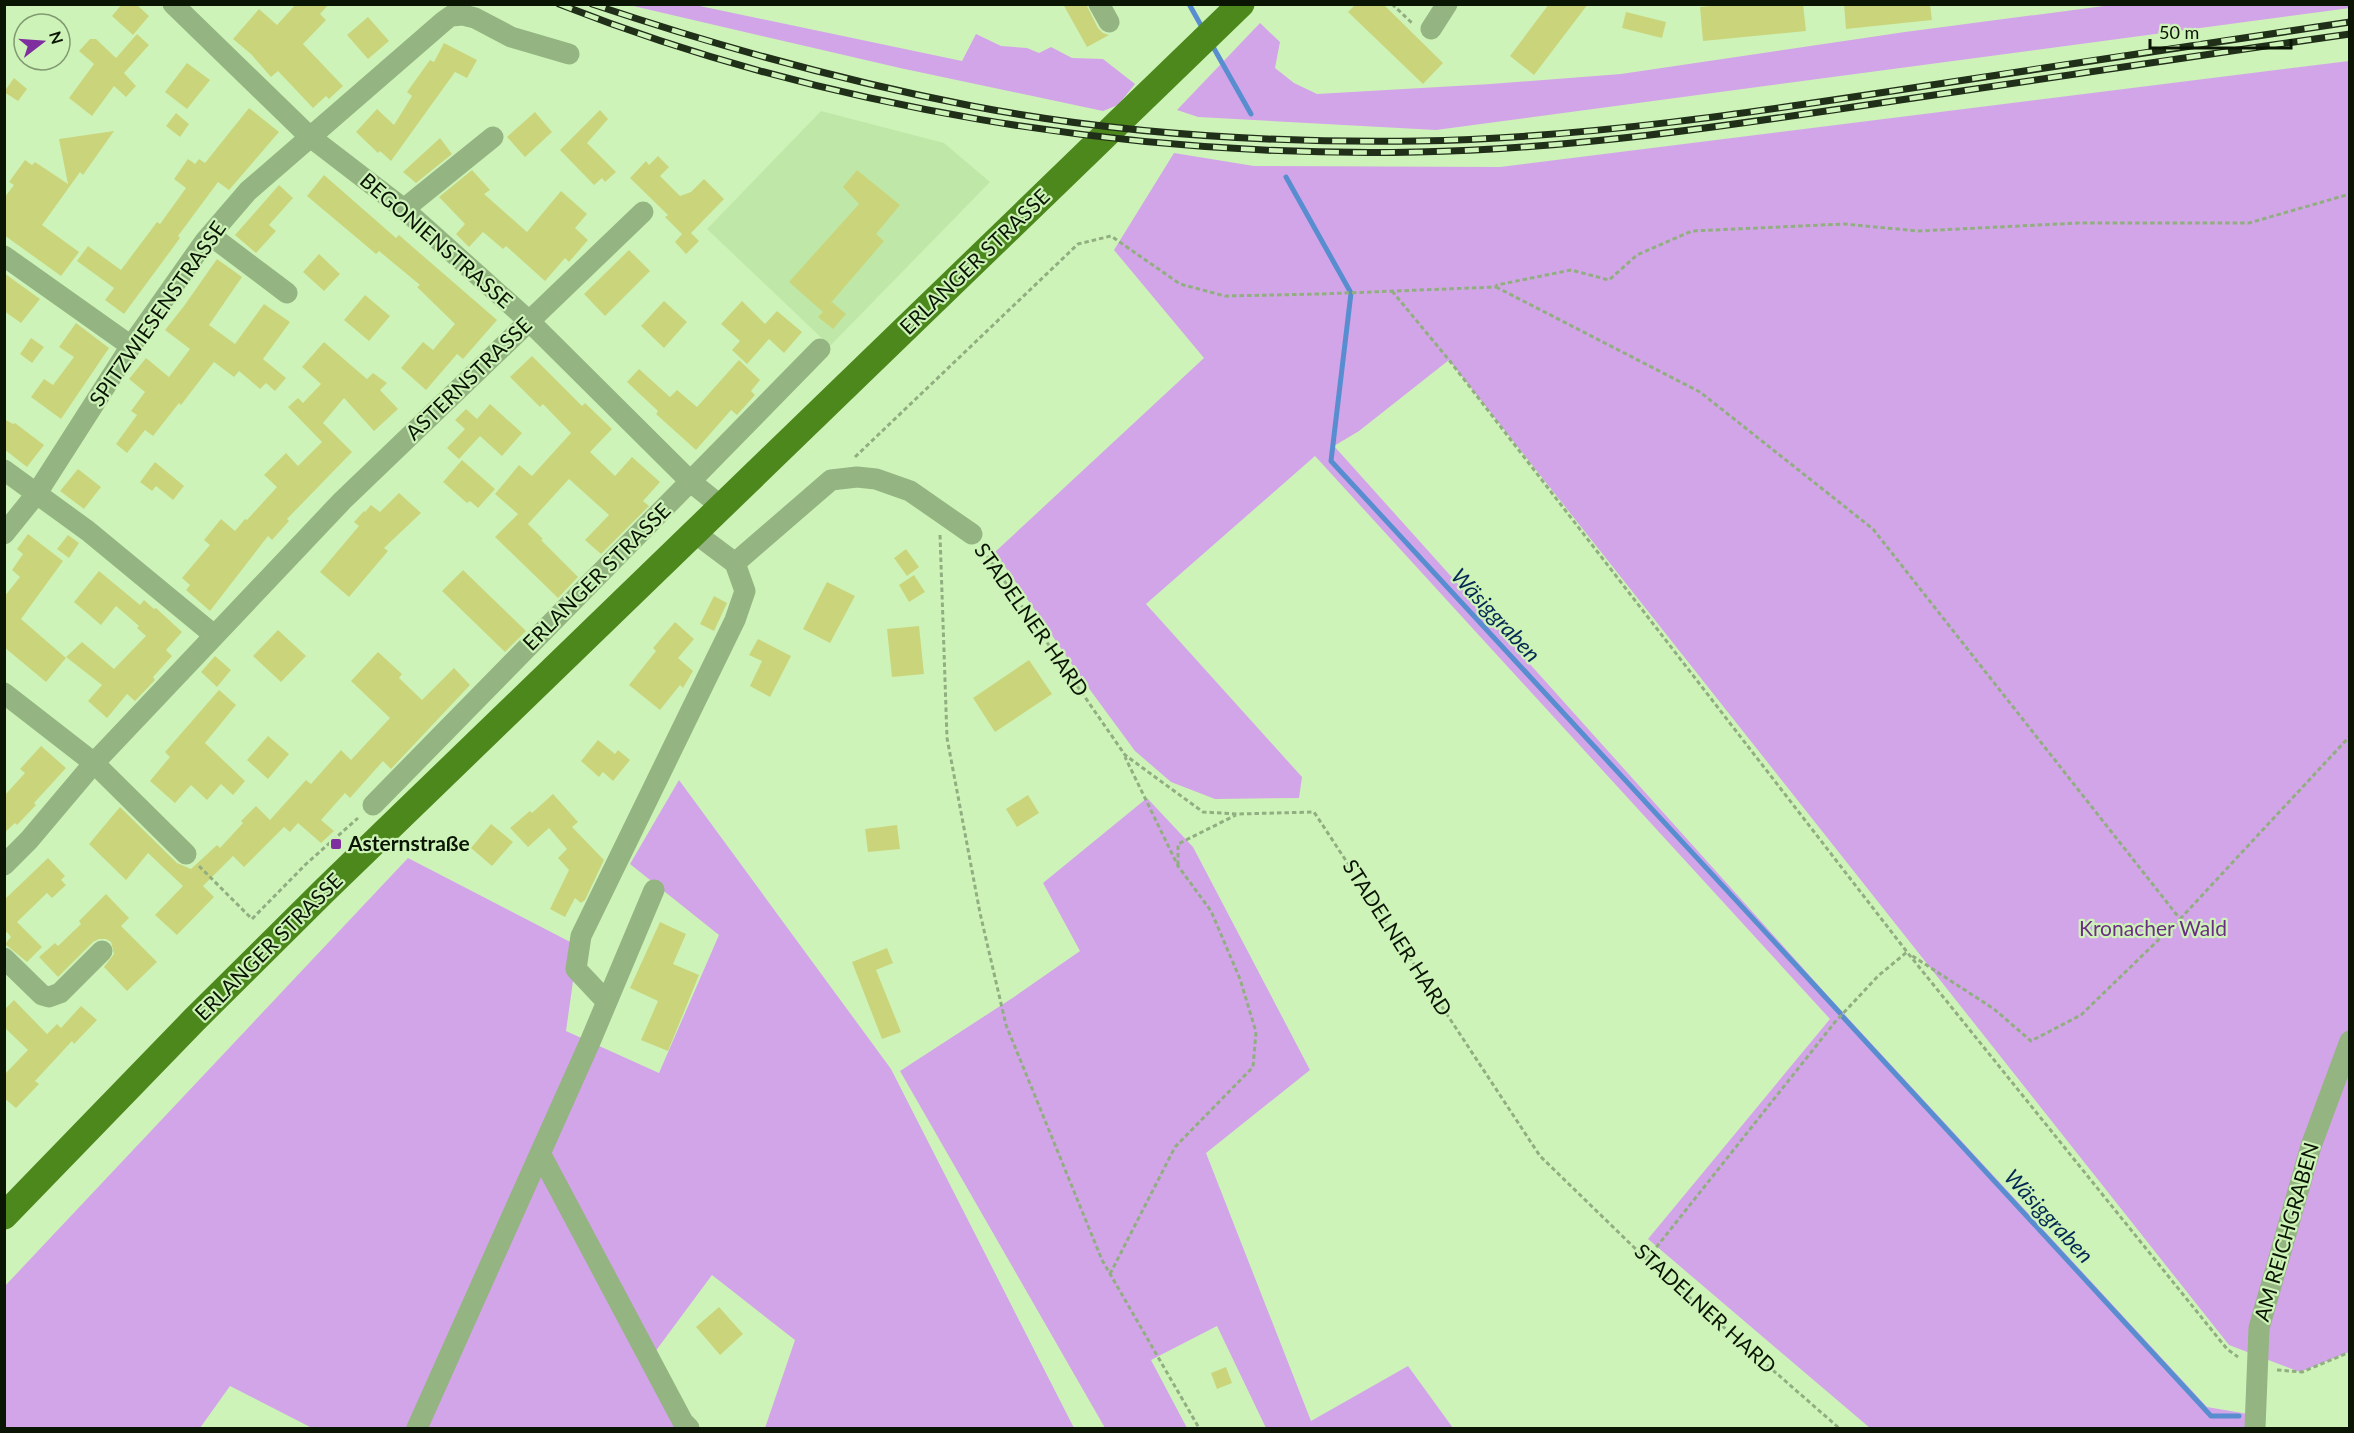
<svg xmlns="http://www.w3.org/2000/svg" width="2354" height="1433" viewBox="0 0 2354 1433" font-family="Lato,sans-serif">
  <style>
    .built { fill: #bfe8a8 }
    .green { fill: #d2a5e8 }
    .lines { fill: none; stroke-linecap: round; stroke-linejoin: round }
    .stream { stroke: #588ed0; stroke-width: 5 }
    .building { fill: #cad57b }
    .path { stroke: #91ae80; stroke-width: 3; stroke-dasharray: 4.5 3; stroke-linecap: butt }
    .minor { stroke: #94b481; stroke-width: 21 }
    .major { stroke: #4d881c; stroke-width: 27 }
    .rail-casing { stroke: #202f18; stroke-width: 7 }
    .rail { stroke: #cef3b9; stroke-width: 4.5; stroke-dasharray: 14; stroke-linecap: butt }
    .poi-dot { fill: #7e2e9e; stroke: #cef3b9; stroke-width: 2 }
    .labels { text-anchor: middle; stroke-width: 4.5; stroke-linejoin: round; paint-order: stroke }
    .street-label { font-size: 21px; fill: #0a1603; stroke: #cef3b9 }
    .poi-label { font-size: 21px; font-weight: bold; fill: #0a1603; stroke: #cef3b9; text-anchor: start }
    .park-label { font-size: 21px; fill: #6b2e84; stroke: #cef3b9 }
    .water-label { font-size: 22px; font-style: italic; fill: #032954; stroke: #cef3b9 }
  </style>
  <rect width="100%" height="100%" fill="#cef3b9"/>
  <path class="built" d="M821 111 944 143 990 182 830 346 707 229Z"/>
  <path class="green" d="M2119 4H2349L2350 8 1436 130 1198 117 1177 110 1260 23 1280 42 1275 68 1294 83 1317 94 1491 84 1621 74 1905 32Z
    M629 5H695L962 61 976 34 1001 46 1027 48 1039 53 1051 47 1072 58 1103 59 1135 84 1118 105 1103 111 900 68Z
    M2349 61V1352L2300 1372 2229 1345 1449 360 1359 431 1334 446 1846 1016 2207 1407 2248 1414 2247 1428H1870L1648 1239 1830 1019 1315 456 1146 604 1302 777 1299 798 1215 799 1171 782 1135 751 1082 679 995 552 1204 358 1114 250 1174 153 1254 166 1500 167Z
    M679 780 891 1069 1074 1428H765L795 1340 712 1275 646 1364 679 1428H312L230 1386 200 1428H5L4 1287 408 858 578 946 566 1031 659 1073 719 935 630 864Z
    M1147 798 1193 847 1310 1070 1206 1153 1311 1421 1408 1366 1453 1428H1266L1217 1326 1151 1360 1187 1428H1105L900 1071 1014 997 1080 951 1043 883Z"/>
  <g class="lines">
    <path class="stream" d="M1189 4 1203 29
      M1212 45 1251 114
      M1286 177 1351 293 1331 461 1840 1013
      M1843 1017 2211 1416H2239"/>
  </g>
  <path class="building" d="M122 4H136L149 16 133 35 112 16Z
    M296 4H329L320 14 326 20 303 44 343 86 329 99 326 96 313 108 278 71 271 77 251 54 233 39 259 9 277 25Z
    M1063 4H1086L1098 28 1103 33 1109 35 1087 47Z
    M1356 4H1383L1443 63 1423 84 1348 12Z
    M1549 4H1588L1534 75 1510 56Z
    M1729 4H1803L1806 31 1703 41 1700 7Z
    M1844 4H1930L1932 20 1846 29Z
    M1626 12 1666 22 1662 38 1622 28Z
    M368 17 389 41 368 59 347 35Z
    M137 34 149 45 124 73 136 86 126 97 114 86 92 116 69 98 94 64 79 51 90 39H96L116 58Z
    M444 43 477 60 467 78 455 72 391 161 380 151 378 153 356 132 377 109 394 125 412 96 407 92 430 60 434 62Z
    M187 63 210 80 187 109 165 92Z
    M14 78 27 89 18 101 4 92Z
    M249 108 279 132 229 190 218 182 178 236 180 238 124 314 105 300 114 288 77 261 88 246 121 270 157 222 160 224 186 188 174 179 188 159 195 164 199 159 205 163Z
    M600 110 608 119 587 143 616 172 605 182 602 178 594 185 560 150Z
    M535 112 552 132 525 157 507 137Z
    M176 113 189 124 180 137 166 126Z
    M114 131 83 175 80 172 42 225 79 252 61 276 4 235V198L14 185 9 182 25 160 32 165 35 162 68 184 59 139Z
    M440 138 452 154 416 183 403 172Z
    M658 156 669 167 660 176 680 196 691 192 704 179 724 199 691 233 699 241 686 254 675 242 682 234 665 217 668 215 630 178 646 161 649 165Z
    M472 170 490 190 484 194 527 232 561 191 587 214 575 228 588 240 569 262 565 258 545 281 506 246 503 249 483 232 469 247 456 234 465 224 439 197Z
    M857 170 900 205 876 234 884 241 823 312 789 282 859 204 843 187Z
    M324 175 396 238 399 235 415 249 497 320 463 359 457 354 426 390 401 368 423 342 433 350 455 324 417 287 420 285 379 251 376 254 307 196Z
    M279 185 293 198 269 225 276 231 256 253 235 235Z
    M629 250 650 271 605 316 584 294Z
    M319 254 340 274 324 291 303 272Z
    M217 259 242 277 209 325 235 344 264 304 290 322 263 359 286 378 275 391 266 383 260 389 239 371 234 377 214 362 181 405 179 403 153 436 145 430 127 453 116 444 137 415 131 411 145 392 129 379 146 358 169 377 190 349 165 330 184 306Z
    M4 273 40 299 21 323 4 311Z
    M365 295 390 316 369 341 344 320Z
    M664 301 687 322 664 348 641 326Z
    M742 301 765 324 777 311 802 332 784 353 769 339 747 364 732 350 740 341 721 324Z
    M832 302 846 314 833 329 818 317Z
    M76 323 109 348 61 419 31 397 44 379 53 385 74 357 59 347Z
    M31 338 44 347 32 363 20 354Z
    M324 342 367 379 373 373 387 383 380 390 398 409 374 431 344 398 323 423 352 452 287 519 289 521 272 540 268 536 210 611 186 590 190 585 182 578 210 545 204 540 221 519 235 531 245 519 247 520 277 487 264 475 286 453 298 466 322 442 288 407 298 398 303 403 321 384 302 367Z
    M532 356 582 406 585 403 612 429 590 452 615 476 632 457 660 482 643 501 649 506 601 554 585 540 609 515 569 479 528 524 543 539 541 540 578 577 558 598 495 537 518 514 495 494 519 465 532 476 571 433 543 404 540 407 510 377Z
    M739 360 760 380 751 391 755 395 737 415 731 410 696 450 656 414 658 411 627 382 639 369 670 397 677 390 697 407Z
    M490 404 522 433 502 456 480 436 459 459 447 448 465 429 455 420 466 409 477 419Z
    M4 419 13 424 15 423 44 445 27 467 4 449Z
    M462 460 495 489 478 508 470 501 467 503 443 482Z
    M155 462 184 486 173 500 156 486 152 491 140 482Z
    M78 469 101 487 84 509 60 491Z
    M399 493 421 513 384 548 388 551 349 597 320 572 359 526 354 522 364 511 365 512 371 505 380 512Z
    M28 534 63 561 21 619 66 658 46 682 4 647V597L20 577 12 570 23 554 17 549Z
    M68 535 79 543 69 558 57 549Z
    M906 549 919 567 907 576 894 558Z
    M463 570 526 631 505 652 442 591Z
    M99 571 140 605 144 600 154 609 156 608 182 632 166 650 172 656 153 677 155 680 135 701 127 694 107 718 88 701 102 685 66 657 82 642 114 669 146 636 137 628 139 626 116 606 101 625 74 602Z
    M914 575 925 592 909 602 899 585Z
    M827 582 855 596 830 643 803 629Z
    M714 596 727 603 714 631 700 624Z
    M675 622 694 639 678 658 693 671 683 688 680 685 660 710 629 685 656 651 653 648Z
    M919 626 924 674 892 677 887 629Z
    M278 630 306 656 281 682 253 656Z
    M758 639 791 656 770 697 750 686 762 661 749 655Z
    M378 652 402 674 399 678 422 700 454 668 470 685 391 769 383 761 350 798 345 793 321 820 334 831 321 843 298 823 290 832 284 827 244 867 233 856 203 886 214 897 177 935 155 915 183 886 148 853 126 880 89 844 120 807 177 863 191 869 217 845 220 848 243 823 241 821 256 806 270 820 306 780 311 784 341 750 351 760 390 718 351 681Z
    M215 656 231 670 217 687 201 672Z
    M1029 660 1052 694 995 732 973 698Z
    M219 690 236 705 205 743 245 781 233 795 221 784 207 800 191 785 175 803 150 781 170 757 165 752Z
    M268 736 289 754 268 779 247 760Z
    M598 740 615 754 618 750 630 760 613 781 603 772 599 777 581 761Z
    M41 746 66 768 34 803 36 805 17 825 15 823 4 833V796L25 773 20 769Z
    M553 794 578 822 572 827 604 860 585 900 581 903 575 898 565 917 550 909 569 870 558 858 567 849 549 828 528 847 510 828 530 811 532 813Z
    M1028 795 1039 813 1017 827 1006 809Z
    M491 824 513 842 492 866 471 848Z
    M897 825 900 849 868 852 865 829Z
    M48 858 65 876 61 880 66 885 52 898 47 893 17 922 42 947 27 962 5 944 11 937 7 932 4 934V900Z
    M106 894 129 918 121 926 157 962 127 991 104 967 114 954 111 942 106 939H99L93 942 58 977 39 957 55 943 58 946 81 924 79 921Z
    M660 922 686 934 673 964 699 975 668 1051 641 1040 658 1001 630 988Z
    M887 948 893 963 876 970 901 1032 882 1039 852 962Z
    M14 1000 47 1034 57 1024 61 1028 81 1006 97 1020 74 1044 72 1041 35 1081 39 1084 16 1108 4 1098V1075L28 1050 4 1027V1010Z
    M719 1307 743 1334 720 1355 696 1327Z
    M1226 1367 1232 1383 1217 1389 1211 1373Z"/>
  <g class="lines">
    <path class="path" d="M1392 4 1413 24
      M1496 287 1700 392 1873 529 2180 919 2081 1015 2031 1041 1994 1009 1911 955
      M1392 291 1449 360 1907 952 2227 1349 2238 1357
      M855 457 1078 244 1111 236 1180 284 1225 296 1320 294 1496 287 1497 285 1571 270 1609 280 1637 255 1692 231 1844 224 1918 231 2078 223H2249L2350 194
      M940 535 947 738 980 913 1006 1025 1102 1260 1199 1428
      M983 550 1125 755 1203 812 1238 814 1314 812 1540 1156 1647 1260 1839 1428
      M1178 865V844L1236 815
      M199 866 252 919 306 864 358 818
      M2180 919 2350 736
      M1647 1259 1835 1022 1878 976 1907 952
      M1110 1274 1175 1147 1253 1067 1256 1032 1240 979 1211 911 1178 866 1125 757
      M2277 1370 2302 1372 2350 1352"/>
    <path class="minor" d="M173 4 309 136 404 209 529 321 691 482 722 507
      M1099 4 1109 22
      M1431 29 1447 4
      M404 209 493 137
      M210 235 287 293
      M4 256 131 346
      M4 470 88 531 214 635
      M4 534 37 493 131 346 205 241 248 191 444 21 451 16 463 15 475 18 511 37 569 54
      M735 563 831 480 857 477 876 479 910 491 972 534
      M4 693 94 763 186 854
      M373 805 820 349
      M4 865 29 840 94 763 342 501 643 212
      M4 958 42 995 49 997 60 993 102 951
      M607 1002 576 969 581 936 735 620 745 591 735 563 695 533
      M540 1153 683 1422 689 1428
      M417 1428 590 1042 654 890
      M2255 1428 2259 1328 2311 1146 2350 1041"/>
    <path class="major" d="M4 1216 194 1020 326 889 1241 4"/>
    <g class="rail-casing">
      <path id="rail" d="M559 4C825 109 1132 158 1417 152 1573 149 1726 126 1880 103 2036 80 2193 56 2350 34
        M592 4C717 46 843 81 972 106 1118 134 1270 143 1418 141 1587 138 1757 112 1925 86 2066 64 2208 43 2350 22"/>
    </g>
    <use href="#rail" class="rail"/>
  </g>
  <rect class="poi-dot" x="330" y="838" width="12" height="12" rx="3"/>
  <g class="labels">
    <g class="street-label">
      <text transform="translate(436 241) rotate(41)" y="7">BEGONIENSTRASSE</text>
      <text transform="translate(975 262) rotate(-44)" y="7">ERLANGER STRASSE</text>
      <text transform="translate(158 314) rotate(-55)" y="7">SPITZWIESENSTRASSE</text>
      <text transform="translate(469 379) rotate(-44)" y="7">ASTERNSTRASSE</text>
      <text transform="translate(597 577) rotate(-45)" y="7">ERLANGER STRASSE</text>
      <text transform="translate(1031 620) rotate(55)" y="7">STADELNER HARD</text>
      <text transform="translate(1397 938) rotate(57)" y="7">STADELNER HARD</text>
      <text transform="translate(269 947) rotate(-45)" y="7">ERLANGER STRASSE</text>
      <text transform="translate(2287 1232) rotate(-74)" y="7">AM REICHGRABEN</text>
      <text transform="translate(1705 1309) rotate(42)" y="7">STADELNER HARD</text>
    </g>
    <g class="poi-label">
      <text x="348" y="851">Asternstraße</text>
    </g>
    <g class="park-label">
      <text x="2153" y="936">Kronacher Wald</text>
    </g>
    <g class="water-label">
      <text transform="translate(1496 615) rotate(47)" y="8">Wäsiggraben</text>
      <text transform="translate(2049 1216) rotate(47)" y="8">Wäsiggraben</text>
    </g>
  </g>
  <rect width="2354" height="1433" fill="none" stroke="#0a1603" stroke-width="12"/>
  <g transform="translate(42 42) rotate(73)"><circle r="28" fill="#cef3b9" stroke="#809b70" stroke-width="1.5"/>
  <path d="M0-4.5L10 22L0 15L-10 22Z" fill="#7e2e9e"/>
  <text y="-9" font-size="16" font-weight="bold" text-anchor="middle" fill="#0a1603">N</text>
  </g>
  <path d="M2150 39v9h141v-9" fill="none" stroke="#0a1603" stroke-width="3"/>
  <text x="2159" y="39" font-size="18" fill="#0a1603" stroke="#cef3b9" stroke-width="4.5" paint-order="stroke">50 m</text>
</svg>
